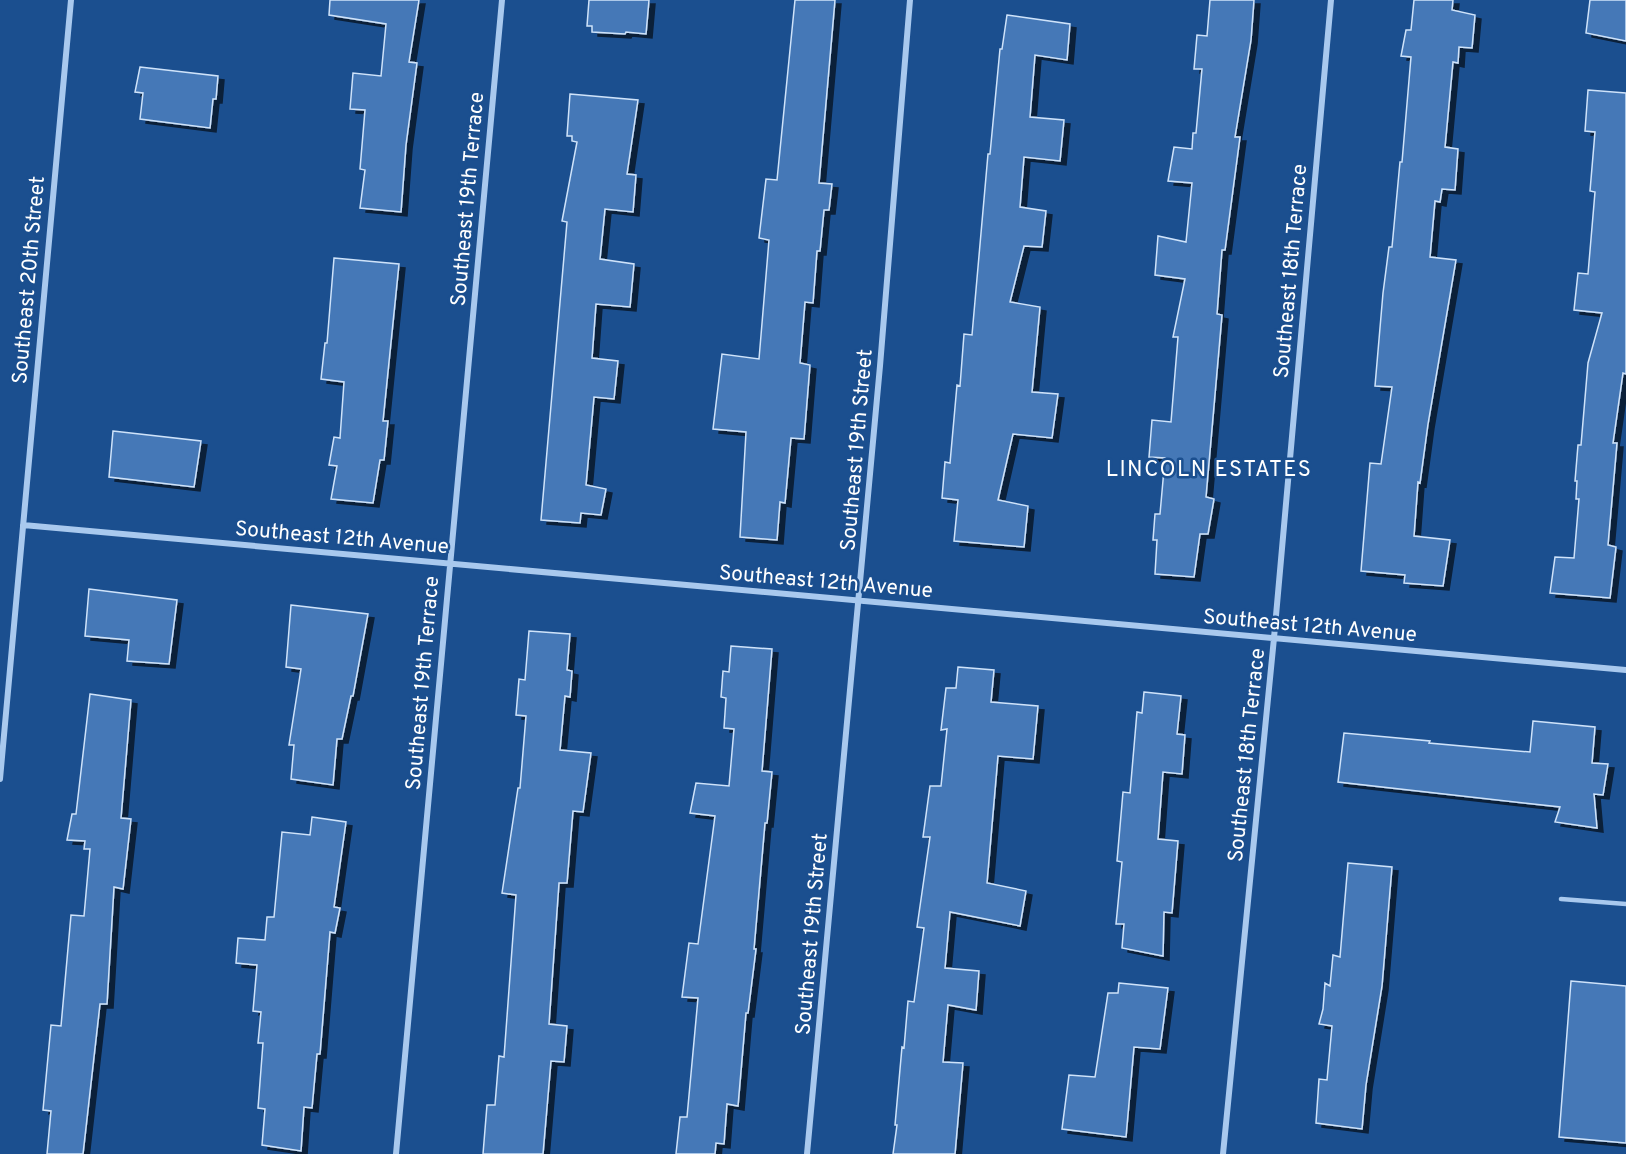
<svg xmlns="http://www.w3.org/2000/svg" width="1626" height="1154" viewBox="0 0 1626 1154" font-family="Overpass,sans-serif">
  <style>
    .building { fill: #4478b7; stroke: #cfe3fa; stroke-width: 1.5; filter: url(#shadow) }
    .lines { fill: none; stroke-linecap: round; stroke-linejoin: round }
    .lane { stroke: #a9c9ee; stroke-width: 4.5 }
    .street { stroke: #a9c9ee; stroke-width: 6 }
    .labels { text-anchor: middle; stroke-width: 5; stroke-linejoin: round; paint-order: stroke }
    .street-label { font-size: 21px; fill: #fff; stroke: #1b4f8f }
    .neighbourhood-label { font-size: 22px; letter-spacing: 1.5px; fill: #fff; stroke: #1b4f8f }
  </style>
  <defs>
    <filter id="shadow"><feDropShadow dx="6" dy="4" stdDeviation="0" flood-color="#0009"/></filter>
  </defs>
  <rect width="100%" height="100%" fill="#1b4f8f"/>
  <path class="building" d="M330 0H419L409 62 417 63 406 145 401 212 360 208 365 170 360 169 365 110 350 109 353 73 381 76 386 24 329 15Z
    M589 0H649L646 34 626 32 625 34 592 32V26H587Z
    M795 0H835L819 183 832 184 829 210H824L820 251H817L813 303 805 302 800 363 810 365 804 439 791 438 785 503 780 502 777 540 740 537 746 432 713 429 722 354 759 359 769 240 759 238 766 179 777 180Z
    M1210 0H1254L1251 40 1235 137H1240L1225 250H1222L1217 314 1222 315 1206 497 1214 499 1208 534H1200L1194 577 1155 574 1157 540H1153L1155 514H1160L1165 458 1149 457 1152 420 1171 422 1178 337H1173L1185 279 1155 275 1158 236 1186 242 1192 183 1168 181 1174 147 1192 149 1193 133H1196L1202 69H1194L1197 35 1207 36Z
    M1414 0H1453L1452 10 1475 15 1472 48 1459 47 1458 63 1453 62 1445 147 1458 149 1455 190 1442 189 1440 202 1435 201 1430 257 1456 260 1428 424 1420 483 1418 482 1414 536 1450 540 1443 586 1404 583 1405 575 1361 571 1370 463 1381 464 1392 387 1375 386 1383 293 1389 247H1392L1400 162H1402L1411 57 1401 56 1406 30H1411Z
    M1590 0H1626V41L1586 33Z
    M1007 15 1070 24 1067 60 1035 55 1030 117 1064 120 1060 161 1024 157 1020 207 1046 211 1042 247 1024 246 1010 302 1040 307 1032 392 1058 394 1052 438 1013 434 998 500 1028 506 1024 547 954 541 958 500 942 498 945 462 950 463 957 385 960 386 964 334 972 335 988 154H990L1000 49H1002Z
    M140 67 218 76 216 99H213L210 128 140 119 143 93 135 92Z
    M1588 90 1626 93V374L1623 373 1613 443H1617L1608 545 1616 547 1610 598 1550 593 1555 557 1574 558 1579 499H1576L1577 481H1575L1578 445H1581L1588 363 1602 313 1574 310 1578 273 1588 274 1595 192 1590 191 1595 132 1585 131Z
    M570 94 638 100 627 174 636 175 633 212 605 209 600 259 634 264 630 307 596 304 592 358 618 361 614 399 594 397 586 485 606 489 601 515 581 513 580 523 541 520 567 222 562 221 577 142 572 141V136H567Z
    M334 258 399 264 383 421H388L384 460H380L373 503 331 499 337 466 329 465 334 437 340 438 344 382 321 379 325 343H327Z
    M113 431 201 441 194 487 109 477Z
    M89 589 177 600 169 664 127 661 129 640 85 636Z
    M291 605 368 614 353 696H351L342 739H337L333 785 291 779 294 745H289L301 669 286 667Z
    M529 631 570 634 567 670 572 671 570 697 565 696 560 750 591 753 583 812 573 811 567 883H559L549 1024 567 1026 564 1062 551 1061 543 1154H483L487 1105H495L499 1056 504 1057 516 895 502 893 518 788H520L526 716 516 715 519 679 525 680Z
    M731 646 772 649 762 771 772 772 767 823H765L754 949H756L748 1013H746L738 1106 727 1104 724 1144 716 1143 715 1154H676L680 1117H687L698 998 682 997 689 943 698 944 715 816 690 813 696 783 729 786 734 729 724 728 726 698 721 697 723 671 729 672Z
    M958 667 994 670 991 702 1038 706 1033 759 998 756 987 883 1026 891 1020 926 950 912 945 968 979 971 976 1010 948 1005 943 1062 963 1063 955 1154H893L897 1125H895L902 1047 904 1048 908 1001 914 1002 924 928 917 927 930 837H923L930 786H941L947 729 941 730 946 688H956Z
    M1144 692 1181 696 1177 734 1185 735 1182 774 1163 772 1158 839 1178 841 1172 913 1164 912 1163 956 1122 948 1124 924H1116L1122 862 1117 861 1123 792 1130 793 1137 712 1142 713Z
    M90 694 131 700 121 818 131 819 123 889 114 887 107 1004H100L83 1154H47L51 1111 43 1110 51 1025 61 1026 71 915 84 916 90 849H84L85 841 67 840 72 814H76Z
    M1533 721 1595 727 1592 763 1608 764 1603 795 1594 794 1597 828 1555 822 1560 807 1338 782 1344 733 1430 741 1429 743 1530 752Z
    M312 817 346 822 334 907 340 908 335 933 330 932 320 1054H317L312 1108 304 1107 301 1151 262 1145 265 1109 258 1108 263 1043H258L261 1012 253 1011 257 965 236 963 238 938 265 940 267 917H274L282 832 310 835Z
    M1348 863 1392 867 1382 986 1366 1085 1362 1129 1316 1123 1319 1079 1327 1080 1332 1026 1319 1024 1323 1009 1325 983 1330 986 1333 955 1340 957Z
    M1571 981 1626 986V1143L1559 1137Z
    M1119 983 1168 988 1160 1049 1134 1047 1126 1137 1062 1129 1069 1075 1095 1077 1108 993H1118Z"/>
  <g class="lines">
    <path class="lane" d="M1561 899 1626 904"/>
    <path class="street" d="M23 525 1626 670
      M0 779 71 0
      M396 1154 502 0
      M807 1154 880 366 910 0
      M1223 1154 1274 638 1331 0"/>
  </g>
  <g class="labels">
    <g class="street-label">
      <text transform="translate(467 199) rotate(-85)" y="7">Southeast 19th Terrace</text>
      <text transform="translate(1290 271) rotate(-85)" y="7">Southeast 18th Terrace</text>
      <text transform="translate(28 280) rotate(-85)" y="7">Southeast 20th Street</text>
      <text transform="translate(856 450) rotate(-85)" y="7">Southeast 19th Street</text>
      <text transform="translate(342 537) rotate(5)" y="7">Southeast 12th Avenue</text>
      <text transform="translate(826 581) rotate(5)" y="7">Southeast 12th Avenue</text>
      <text transform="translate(1310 625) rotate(5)" y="7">Southeast 12th Avenue</text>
      <text transform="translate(422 683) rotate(-85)" y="7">Southeast 19th Terrace</text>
      <text transform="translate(1246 755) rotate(-84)" y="7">Southeast 18th Terrace</text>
      <text transform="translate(811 934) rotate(-85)" y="7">Southeast 19th Street</text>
    </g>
    <g class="neighbourhood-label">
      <text x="1209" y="476">LINCOLN ESTATES</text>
    </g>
  </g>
</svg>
